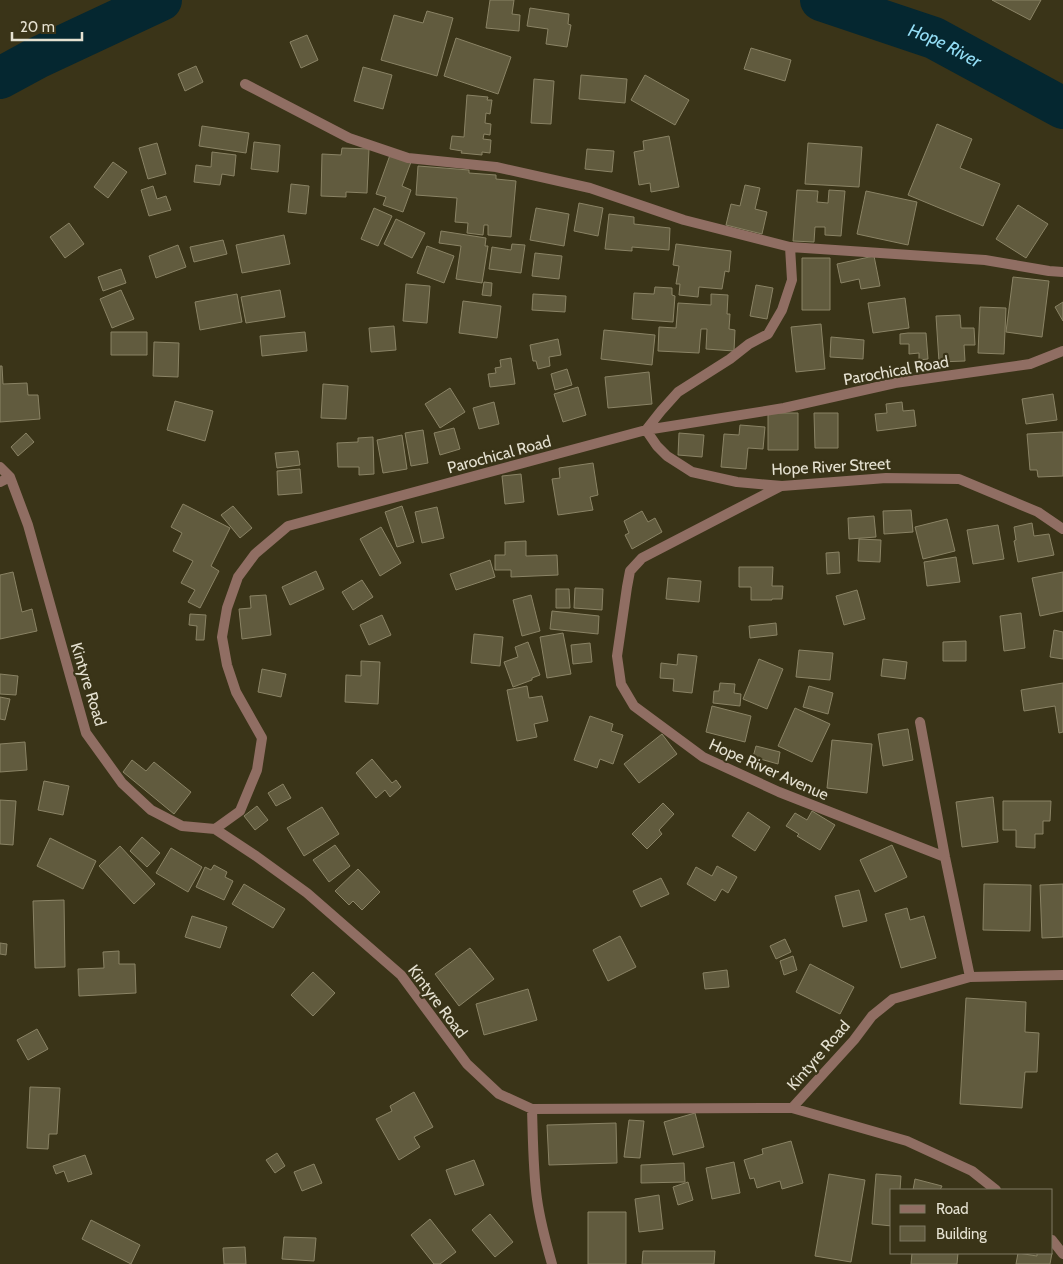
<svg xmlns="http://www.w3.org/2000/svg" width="1063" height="1264" viewBox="0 0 1063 1264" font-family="Cabin,sans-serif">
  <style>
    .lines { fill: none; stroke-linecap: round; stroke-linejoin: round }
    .river { stroke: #052730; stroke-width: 42 }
    .building { fill: #615b3e; stroke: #8a8365 }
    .minor { stroke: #906e63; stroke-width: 10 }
    .labels { text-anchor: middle; stroke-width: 4.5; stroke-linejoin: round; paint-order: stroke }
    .street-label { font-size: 16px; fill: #e5e1d1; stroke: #3a3418 }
    .water-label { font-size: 18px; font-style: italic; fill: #93ddf5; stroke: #3a3418 }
  </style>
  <rect width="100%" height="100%" fill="#3a3418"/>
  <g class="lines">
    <g class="river">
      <path id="s1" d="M821 0 934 38 1063 108"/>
      <path d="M0 78 37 58 161 0"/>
    </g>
  </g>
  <path class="building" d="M490 0H514L512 14 520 15 519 31 486 28Z
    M992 0H1041L1030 20Z
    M530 8 569 14 568 24 571 25 567 47 546 44 548 29 527 26Z
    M427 11 453 18 437 76 381 60 394 15 423 23Z
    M307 35 318 60 301 68 290 42Z
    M456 38 511 57 498 94 444 76Z
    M751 48 791 60 785 81 744 69Z
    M196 66 203 82 185 91 178 74Z
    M363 67 392 75 383 109 354 101Z
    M581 75 627 79 625 103 579 99Z
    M645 75 689 100 675 125 631 100Z
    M534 79 554 81 551 124 531 123Z
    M467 95 488 97 487 100H492L490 114 486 113 485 123 491 124 490 135 484 134 483 139 491 140 490 153 482 152V155L461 153 462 151 450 149 452 136 464 137Z
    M937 124 972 139 960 168 1000 184 983 226 908 195Z
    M202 126 249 133 246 153 199 146Z
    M669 136 679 187 651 192 650 183 639 185 634 152 644 150 643 141Z
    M254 142 280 145 278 172 251 169Z
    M157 143 166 174 148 179 139 148Z
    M808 143 862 147 859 187 805 184Z
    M342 148 369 149 367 193 346 192V197L321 196 322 154 341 155Z
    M587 149 614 151 612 172 585 169Z
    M212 152 236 155 234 176 222 174 220 185 194 182 196 165 211 167Z
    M390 155 411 162 402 186 411 190 403 212 383 205 386 197 376 194Z
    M113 162 127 172 108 198 94 187Z
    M418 166 469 170V173L496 175V179L516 181 511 237 488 235V225H484L483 235 467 233 468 223 455 222 457 198 416 195Z
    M291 184 309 186 306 214 288 212Z
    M745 185 760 188 755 209 767 212 762 234 726 225 731 204 740 206Z
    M153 186 157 199 166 196 171 210 149 216 141 190Z
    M797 190 818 191 817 202 828 203 829 190 845 191 841 236 825 235V227H815L814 242 793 241Z
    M866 191 917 202 908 245 857 234Z
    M579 203 603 208 598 236 574 231Z
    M1018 205 1048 224 1026 258 996 239Z
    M374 208 392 216 378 246 361 239Z
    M536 208 569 214 564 246 530 240Z
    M609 214 634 217V224L670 228 669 250 632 247V251L605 249Z
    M396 219 425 233 412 258 384 244Z
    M69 223 84 244 65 258 50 237Z
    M441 231 486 238 485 246H488L482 283 456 279 461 246 439 243Z
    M284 235 290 264 242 273 236 245Z
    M223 240 227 254 194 262 190 247Z
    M512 244 525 245 521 273 489 269 492 247 511 250Z
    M676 244 731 251 729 272 725 271 722 289 699 287 698 297 679 295 680 284H676L679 266 673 265Z
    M178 245 186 267 156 278 149 256Z
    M427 246 454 256 444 283 417 273Z
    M535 253 562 256 559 279 532 276Z
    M874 256 880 286 861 289 859 279 841 283 837 264Z
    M802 258H830V310H802Z
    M121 269 126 283 103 291 98 277Z
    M1013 277 1049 281 1042 337 1006 332Z
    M484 282 492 283 491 296 482 295Z
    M406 284 430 286 427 323 403 321Z
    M756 285 773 288 767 319 750 316Z
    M655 287 672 288V295L675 296 673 322 632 319 634 293 654 294Z
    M121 290 134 319 112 328 100 299Z
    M280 290 285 317 246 323 241 297Z
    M237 294 242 322 200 330 195 302Z
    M533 294 566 296 565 312 532 310Z
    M711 294 728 295 727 314H730L729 329 735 330 734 351 706 349 707 329H701L699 353 658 351 659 327 676 328 678 303 711 305Z
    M905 298 909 328 873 333 868 303Z
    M463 301 501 306 497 338 459 333Z
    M1063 302V321L1055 307Z
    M980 307 1006 308 1004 354 978 353Z
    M960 315 961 328H974L975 345H964L965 361 939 362 936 316Z
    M821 324 825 369 796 372 791 327Z
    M394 326 396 350 371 352 369 328Z
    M604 330 655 335 652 365 601 359Z
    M111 332H147V355H111Z
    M305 332 307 351 262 356 260 336Z
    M908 333H926L928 359 919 360V353L909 354V344H900V334Z
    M831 337 864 340 863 359 830 357Z
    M558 339 561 355 549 357 550 366 538 369 536 361H533L530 345Z
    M154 342 179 343 178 377 153 376Z
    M511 358 515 384 490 387 488 374 496 373 495 368 501 367 500 360Z
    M0 366H2L3 384 27 383 28 395H38L40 419 0 422Z
    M567 369 572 385 555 390 551 374Z
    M649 372 652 404 608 408 605 377Z
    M323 384 348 386 346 419 321 418Z
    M578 387 586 415 563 422 554 394Z
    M450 388 465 412 440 428 425 404Z
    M1053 394 1057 420 1026 424 1022 399Z
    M175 401 213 411 205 441 167 430Z
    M494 402 499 424 479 429 473 408Z
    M902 402 903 411 914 410 916 426 877 431 875 414 887 413 886 404Z
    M768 413H798V450H768Z
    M814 413H838V448H815Z
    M740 425 765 427 763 449 748 448 746 469 721 467 724 434 739 435Z
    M454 428 460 449 440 455 434 433Z
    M423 430 428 463 411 466 405 433Z
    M1063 432V476L1038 477 1037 470H1030L1027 434Z
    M26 433 34 442 18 456 11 447Z
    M679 433 704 435 702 457 678 455Z
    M402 435 407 469 383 473 377 440Z
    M373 437 374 474 359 475V467H338L337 443 358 442V438Z
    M298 451 300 465 277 468 275 453Z
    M593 463 598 495 590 497 593 510 558 515 552 479 560 478 559 468Z
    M300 469 302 493 278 495 277 471Z
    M521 474 524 502 505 504 502 476Z
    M183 504 230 528 211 566 219 571 200 608 188 602 195 590 181 583 193 561 173 551 182 533 171 527Z
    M233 506 252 528 240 538 221 515Z
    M402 506 414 542 397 547 385 512Z
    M437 507 444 538 422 543 415 512Z
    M911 510 913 532 884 534 883 511Z
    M642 511 648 522 655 518 662 532 632 549 625 535 629 533 624 521Z
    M874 516 876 537 849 539 848 518Z
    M947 519 955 551 923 559 915 527Z
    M1032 523 1034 536 1049 534 1054 555 1018 562 1014 541 1016 540 1014 527Z
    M998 525 1004 559 973 564 967 530Z
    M381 527 401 563 380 576 360 539Z
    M859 539 881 540 880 562 858 561Z
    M526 541V556L557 555 558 575 511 577V570H495V555H505V542Z
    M839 552 840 573 827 574 826 553Z
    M956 557 960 582 927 586 924 562Z
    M490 560 495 577 456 590 450 574Z
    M739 567H773L772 586H783L782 599H772V600H751V587H739Z
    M316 571 324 589 290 605 282 587Z
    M13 572 22 612 32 609 37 631 0 639V575Z
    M1063 572V611L1040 616 1032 578Z
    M668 578 701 581 699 602 666 599Z
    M362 580 373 597 353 610 342 592Z
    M575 588 603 589 602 610 574 608Z
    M556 589H569L570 608H556Z
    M857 590 865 619 844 625 836 596Z
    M266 595 271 635 242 639 239 609 251 608 250 596Z
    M531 595 540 631 522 636 513 600Z
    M552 611 599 616 598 634 550 629Z
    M1021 613 1025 648 1004 651 1000 616Z
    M190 614 206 615 204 640H196L197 626 189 625Z
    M382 615 391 635 369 645 360 625Z
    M776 623 777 635 750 638 749 626Z
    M1054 630 1063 632V659L1050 657Z
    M563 633 571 674 547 678 540 637Z
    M474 634 503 637 500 666 471 663Z
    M966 641V661H943V642Z
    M528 642 540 675 532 678V680L513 687 504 662 518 657 515 647Z
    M590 643 592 662 573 664 571 645Z
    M799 650 833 653 830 680 796 677Z
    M678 654 697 656 692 693 673 691 674 679 660 678 661 663 677 665Z
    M759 659 783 669 767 709 743 699Z
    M883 659 907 662 905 679 881 676Z
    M361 661 380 662 378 704 345 702 346 675 361 676Z
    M262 669 286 674 281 697 258 692Z
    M0 674 18 676 16 695 0 694Z
    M720 683 735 684 734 693 741 694 740 706 713 703 714 691H719Z
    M1063 683V732L1059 733 1055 706 1024 711 1021 690Z
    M527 686 529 698 542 696 548 721 534 724 537 737 517 741 507 690Z
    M809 686 833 693 828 714 803 707Z
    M0 697 10 699 5 720 0 719Z
    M712 706 751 716 745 742 706 732Z
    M795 708 830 724 812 762 778 746Z
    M590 716 613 724 611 731 623 735 613 764 600 759 597 768 574 760Z
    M908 729 913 760 883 766 878 734Z
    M662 734 677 754 639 783 624 764Z
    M832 740 872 744 867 793 827 788Z
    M25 742 27 770 0 772V744Z
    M756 746 780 752 778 764 753 757Z
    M372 759 392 783 396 780 401 787 390 797 385 790 376 798 356 773Z
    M132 760 146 771 154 762 191 792 174 814 123 772Z
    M44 781 69 786 63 815 38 810Z
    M283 784 291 798 276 806 268 793Z
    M993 797 998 842 962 847 956 802Z
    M0 800 16 801 13 845 0 844Z
    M1003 801H1051L1050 821H1043V834H1035V848L1016 847V830H1003Z
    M663 803 674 814 659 830 662 834 647 849 632 834Z
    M257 806 268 820 255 830 244 816Z
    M322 807 339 834 304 856 287 828Z
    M812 811 835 825 820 850 797 836 799 834 786 826 795 813 807 820Z
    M748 812 770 827 755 851 732 836Z
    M142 837 160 853 147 867 130 851Z
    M50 838 96 861 83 889 37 866Z
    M335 845 350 866 329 882 313 860Z
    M892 845 907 877 875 892 860 860Z
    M120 846 155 884 134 904 99 866Z
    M171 848 202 867 188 892 156 873Z
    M214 865 227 872 225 877 233 881 224 900 196 887 205 867 211 870Z
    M717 866 737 877 728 893 722 889 715 901 687 884 696 867 712 876Z
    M358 869 380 892 362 910 353 901 349 905 335 891Z
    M661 878 669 894 641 907 633 891Z
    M244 884 285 909 273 928 232 904Z
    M984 884 1031 885 1030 931 983 930Z
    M1063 884V937L1042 938 1040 885Z
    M859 890 867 921 843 927 835 896Z
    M64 900 65 967 35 968 33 901Z
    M907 908 910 920 924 916 936 958 901 968 885 914Z
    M192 916 227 927 220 948 185 937Z
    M620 936 636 967 608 981 593 950Z
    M785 939 791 952 776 959 770 946Z
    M0 943 7 944 6 955 0 954Z
    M470 948 494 979 459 1006 435 974Z
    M119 951V964H135L136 993 79 996 78 969 104 968 103 952Z
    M793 956 797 970 784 975 780 961Z
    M810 964 854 987 840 1014 796 992Z
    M727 970 729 987 705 989 703 973Z
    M313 972 335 993 313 1016 291 995Z
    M528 989 537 1020 484 1035 476 1004Z
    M966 998 1026 1002 1025 1032 1039 1033 1037 1072H1025L1022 1108 960 1104Z
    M37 1029 48 1049 28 1060 17 1040Z
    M30 1087 60 1088 57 1134H49L48 1149 27 1148Z
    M414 1092 433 1127 414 1137 420 1147 399 1160 376 1119 392 1111 390 1106Z
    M695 1113 704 1147 673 1155 664 1122Z
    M629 1120 644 1121 640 1158 624 1157Z
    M616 1123 617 1163 549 1165 547 1125Z
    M791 1141 803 1183 782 1189 780 1181 757 1188 754 1178 750 1179 744 1160 763 1154 762 1149Z
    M277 1153 285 1166 275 1173 266 1160Z
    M85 1155 92 1174 68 1182 64 1171 56 1174 53 1166Z
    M474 1160 484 1185 455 1195 446 1170Z
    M734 1162 740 1193 712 1199 706 1168Z
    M684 1163 685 1182 641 1183V1165Z
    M314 1164 322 1183 302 1191 294 1172Z
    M829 1174 865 1180 851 1262 815 1256Z
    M876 1174 901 1176 900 1190H892V1226L872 1224Z
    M915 1179 942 1186 940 1190H913Z
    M688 1182 693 1200 678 1205 673 1187Z
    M659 1195 663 1229 639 1232 635 1199Z
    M588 1212H626V1264H588Z
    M490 1214 513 1242 495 1257 472 1230Z
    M430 1219 456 1252 440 1264H434L411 1235Z
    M91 1220 140 1245 131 1264 82 1239Z
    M284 1237 316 1238 314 1261 282 1259Z
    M245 1247 246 1264H224L223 1248Z
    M643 1251H715L714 1264H642Z
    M912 1253H958L957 1264H911Z
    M1018 1253 1037 1256V1253H1052L1050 1264H1016Z"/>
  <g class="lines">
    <path class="minor" d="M245 84 349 138 408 158 496 167 590 188 684 220 790 247 985 260 1049 271 1063 272
      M790 247 792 280 782 310 768 334 749 344 730 359 678 392 661 411 646 430 657 446 667 456 692 472 737 482 782 486 886 478 959 479 1038 512 1063 529
      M0 467 10 477 28 525 86 733 122 783 151 810 182 826 215 829 256 856 307 893 401 975 467 1064 499 1094 532 1109 792 1108 854 1040 872 1016 893 999 970 977 1063 975
      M0 482 10 477
      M781 486 642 558 630 571 627 587 617 656 621 684 634 706 703 757 779 792 945 857
      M920 722 945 857 970 977
      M215 829 240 811 257 770 262 738 236 692 227 665 222 637 227 608 238 577 255 554 288 526 646 430 784 408 895 383 1030 364 1063 351
      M792 1108 907 1141 972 1171 996 1190
      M532 1109C533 1139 533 1170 537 1199 540 1221 546 1243 552 1264
      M1052 1240 1063 1254"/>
  </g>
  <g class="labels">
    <g class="street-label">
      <text transform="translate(896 370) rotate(-10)" y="6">Parochical Road</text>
      <text transform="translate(499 454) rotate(-15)" y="6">Parochical Road</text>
      <text transform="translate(831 466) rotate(-3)" y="6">Hope River Street</text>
      <text transform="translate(89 684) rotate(73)" y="6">Kintyre Road</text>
      <text transform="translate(769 769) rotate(24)" y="6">Hope River Avenue</text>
      <text transform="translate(438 1001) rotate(53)" y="6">Kintyre Road</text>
      <text transform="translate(818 1055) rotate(-49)" y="6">Kintyre Road</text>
    </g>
    <g class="water-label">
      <text dy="6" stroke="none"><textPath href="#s1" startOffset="132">Hope River</textPath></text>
    </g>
  </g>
  <rect x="890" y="1189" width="162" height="65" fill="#3a3418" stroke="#7e7962"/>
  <rect x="900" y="1205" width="25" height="8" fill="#906e63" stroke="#7e7962"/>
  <text x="936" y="1214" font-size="15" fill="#e5e1d1">Road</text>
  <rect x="900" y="1226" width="25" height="15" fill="#615b3e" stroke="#7e7962"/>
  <text x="936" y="1239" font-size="15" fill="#e5e1d1">Building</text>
  <path d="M12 32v8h70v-8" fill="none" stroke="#e5e1d1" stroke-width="2.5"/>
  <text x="20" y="32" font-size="15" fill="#e5e1d1" stroke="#3a3418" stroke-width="4" paint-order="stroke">20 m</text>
</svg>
